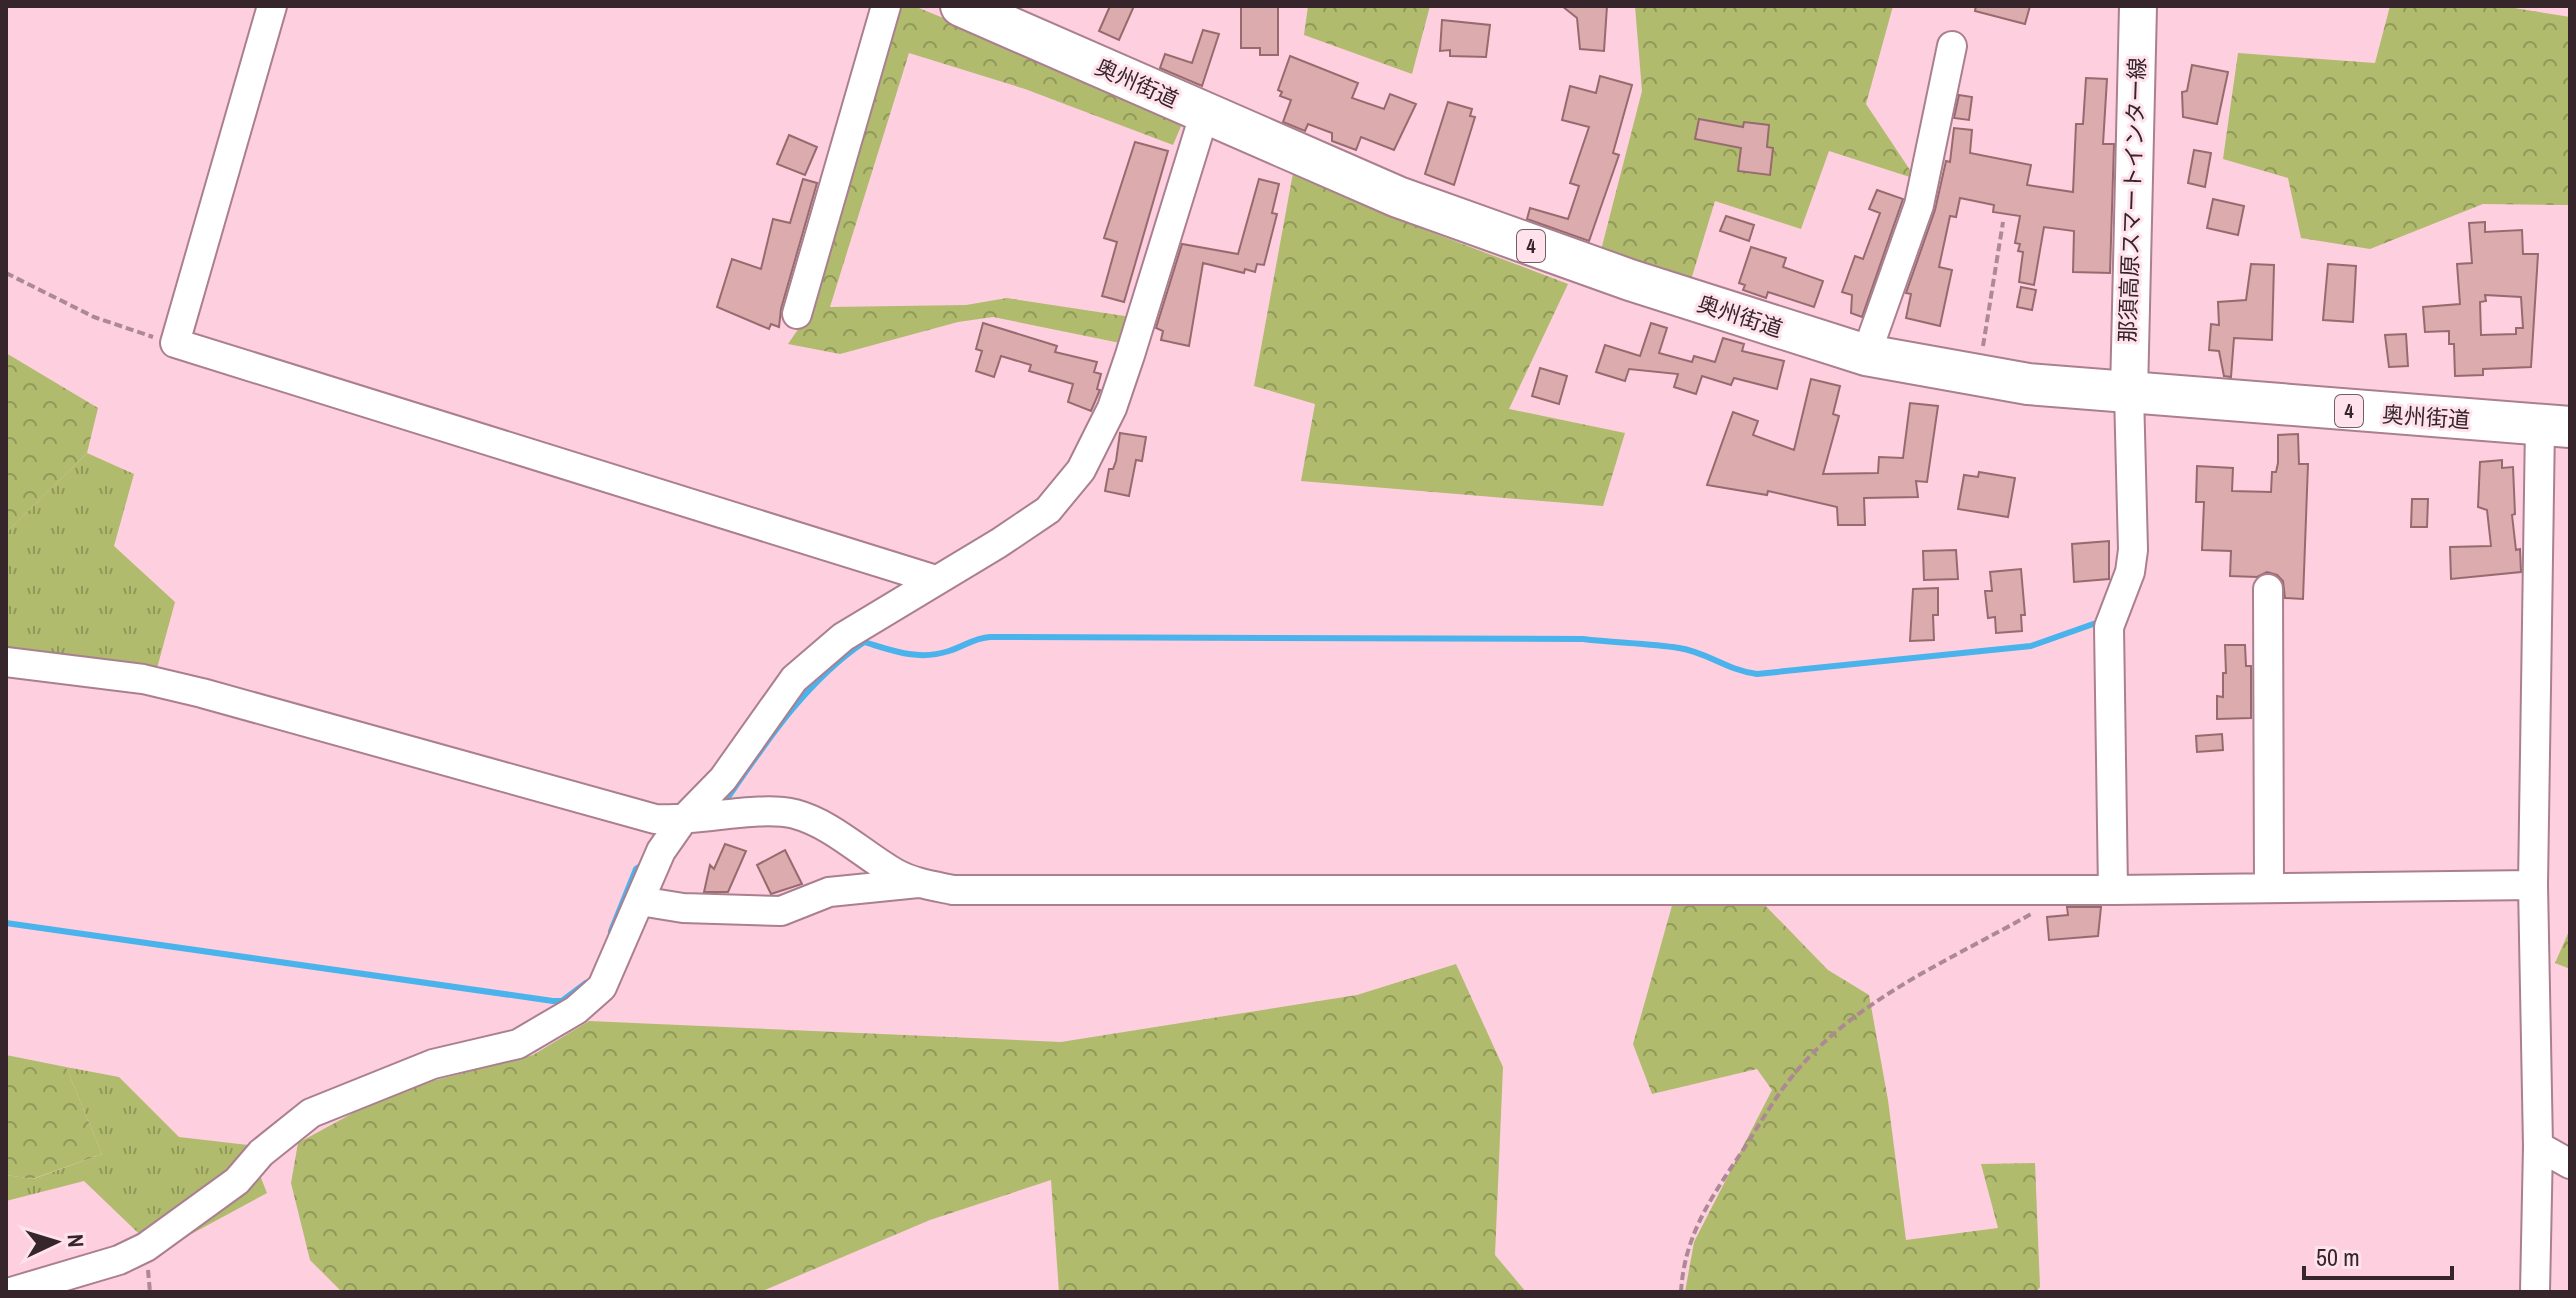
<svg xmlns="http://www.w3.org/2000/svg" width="2576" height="1298" viewBox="0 0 2576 1298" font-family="'Archivo Narrow','Noto Sans JP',sans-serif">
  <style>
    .grass { fill: url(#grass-tufts) }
    .forest { fill: url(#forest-crowns) }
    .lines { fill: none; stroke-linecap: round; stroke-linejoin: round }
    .stream { stroke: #4ab3eb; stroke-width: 6 }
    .building { fill: #dbabad; stroke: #976b6e; stroke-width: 2; fill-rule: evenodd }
    .minor-casing { stroke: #aa7f8f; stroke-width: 32 }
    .major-casing { stroke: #aa7f8f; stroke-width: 40 }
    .highway-casing { stroke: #aa7f8f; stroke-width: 44 }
    .path { stroke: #ac8995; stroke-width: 4; stroke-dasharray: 8 4; stroke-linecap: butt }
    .minor { stroke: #fff; stroke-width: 28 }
    .major { stroke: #fff; stroke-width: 36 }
    .highway { stroke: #fff; stroke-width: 40 }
    .labels { text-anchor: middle; stroke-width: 6; stroke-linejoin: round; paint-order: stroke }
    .shield { fill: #ffe2ec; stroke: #725e65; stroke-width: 2 }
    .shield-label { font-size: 20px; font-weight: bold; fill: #36252b }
    .street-label { font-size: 22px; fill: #36252b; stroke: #ffe2ec }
  </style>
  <defs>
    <pattern id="grass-tufts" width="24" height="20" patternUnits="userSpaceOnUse" patternTransform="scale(2)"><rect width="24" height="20" fill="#b0bb6d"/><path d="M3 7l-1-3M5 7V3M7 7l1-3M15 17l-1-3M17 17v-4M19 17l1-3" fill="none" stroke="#90985a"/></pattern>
    <pattern id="forest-crowns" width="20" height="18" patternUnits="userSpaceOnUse" patternTransform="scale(2)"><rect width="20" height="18" fill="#b0bb6d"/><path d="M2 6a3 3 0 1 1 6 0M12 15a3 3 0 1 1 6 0" fill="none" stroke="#90985a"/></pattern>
  </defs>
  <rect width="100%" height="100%" fill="#fecfdf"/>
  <path class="grass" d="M87 453 134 474 114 546 175 602 156 672 6 650V533Z
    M66 1067 119 1077 179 1137 248 1145 267 1193 158 1252 84 1181 6 1201V1175L33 1179 102 1154Z"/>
  <path class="forest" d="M886 6H914L1185 117 1173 145 1025 89 909 53 830 307 966 305 1007 298 1131 317 1125 344 993 317 958 322 840 354 788 344 801 325Z
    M1308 6H1430L1412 74 1304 35Z
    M1635 6H1893L1866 104 1916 179 1829 151 1801 229 1715 201 1691 280 1599 258 1642 91Z
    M2390 6H2502L2570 17V205L2483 204 2370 249 2301 238 2288 178 2223 159 2238 53 2375 63Z
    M1293 173 1423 229 1568 284 1509 409 1625 433 1603 506 1301 481 1315 404 1254 386Z
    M6 353 98 408 87 453 6 533Z
    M1757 897 1828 970 1869 995 1888 1100 1906 1240 1998 1228 1981 1164 2035 1163 2040 1287 2036 1292H1685L1694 1242 1772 1090 1757 1069 1652 1094 1633 1044 1673 902Z
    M2570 929V969L2555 963Z
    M1456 964 1503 1067 1495 1255 1526 1292H1059L1051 1180 930 1220 760 1292H342L310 1260 291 1183 298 1143 364 1107 432 1081 533 1055 589 1021 1061 1042 1357 995Z
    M6 1055 66 1067 102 1154 32 1179 6 1175Z"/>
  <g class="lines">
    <path class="stream" d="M724 803C765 744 804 683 864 642 894 651 918 661 949 651 965 646 974 638 990 637L1583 639C1615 643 1648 643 1679 648 1707 652 1729 671 1757 674L2031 646 2096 623
      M6 923 553 1001H562L586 983
      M611 931 636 869 645 863"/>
  </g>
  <path class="building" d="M1110 6H1134L1119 40 1099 31Z
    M1241 6H1278V55H1260V48H1241Z
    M1562 6H1607L1604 51 1580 49 1577 18Z
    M1976 6H2030L2025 24 1975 11Z
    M1442 20 1490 25 1486 57 1450 56V50L1440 51Z
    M1203 30 1219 34 1202 86 1160 68 1165 54 1192 63Z
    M1290 56 1358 83 1352 98 1384 109 1390 94 1416 104 1394 150 1361 137 1356 150 1332 141V133L1308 124 1305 131 1283 122 1291 100 1280 96 1282 92 1278 90Z
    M2192 65 2228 72 2217 124 2183 117 2182 92 2187 91Z
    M1600 76 1632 85 1613 153 1619 155 1589 241 1527 219 1530 208 1568 219 1579 186 1570 183 1589 127 1562 120 1570 86 1596 93Z
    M2086 78 2107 79 2103 144H2114L2110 273 2073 272 2074 231 2044 227 2034 285 2019 282 2023 252 2018 251 2020 244 2015 243 2020 216 1993 212 1994 205 1960 198 1956 217 1950 216 1939 267 1952 270 1940 326 1906 318 1911 294 1906 293 1935 210 1946 161 1950 162 1954 128 1972 130 1970 153 2031 165 2027 185 2073 192 2076 124H2083Z
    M1959 95 1972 97 1969 120 1954 118Z
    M1448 102 1472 109 1470 116 1475 117 1454 185 1425 174Z
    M1699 119 1743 127 1744 122 1769 125 1767 147 1773 148 1770 175 1738 171 1741 148 1695 139Z
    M789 135 817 147 805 175 777 164Z
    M1135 142 1168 151 1124 302 1102 296 1117 242 1104 238Z
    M2194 150 2211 153 2205 187 2188 183Z
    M803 179 817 183 781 309 779 327 771 324 769 329 717 307 732 259 761 269 773 219 790 223Z
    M1259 179 1279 184 1272 213 1277 214 1264 265 1257 264 1255 272 1245 269 1244 273 1203 263 1189 346 1161 340 1163 331 1156 328 1182 244 1238 254Z
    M1877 190 1903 199 1862 317 1851 313 1852 295 1842 292 1855 256 1863 259 1880 213 1869 209Z
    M2213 199 2244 206 2238 235 2207 228Z
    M1726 216 1754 225 1749 241 1720 231Z
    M2485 222V232L2522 230 2523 254H2538L2531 367 2483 369V375L2455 376 2454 344H2449V331L2425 332 2423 307 2460 304 2457 264 2472 263 2469 223ZM2485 295 2521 297 2523 328H2516V334L2481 335 2480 302 2486 301Z
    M1751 247 1786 258 1783 267 1823 281 1814 307 1768 292 1766 298 1743 290 1745 285 1739 283Z
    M2251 264 2274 265 2272 340 2234 338 2231 377 2224 376 2219 351 2209 350 2211 324 2219 325 2218 302 2246 300Z
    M2328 264 2356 266 2353 322 2323 320Z
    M2021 287 2036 290 2032 310 2017 307Z
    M983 323 1057 346 1055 352 1097 362 1094 372 1101 374 1097 389 1100 390 1091 411 1068 402 1073 384 1029 371 1031 365 1001 356 994 377 976 371 982 351 976 349Z
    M1651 323 1667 328 1659 353 1692 362 1694 356 1715 362 1723 338 1744 344 1742 351 1784 361 1777 389 1734 378 1731 385 1702 376 1696 394 1674 387 1678 374 1629 369 1625 381 1596 372 1605 345 1640 356Z
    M2406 334 2408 366 2389 367 2385 335Z
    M1540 368 1567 376 1559 404 1532 396Z
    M1811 379 1840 386 1833 414 1839 416 1823 474 1878 473 1879 457 1903 458 1910 403 1938 406 1927 482 1916 481 1918 497 1864 498 1865 525H1838L1837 507 1768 491 1767 495 1707 485 1733 412 1758 421 1753 435 1794 450Z
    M1120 433 1146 437 1142 461 1136 460 1129 496 1105 491 1109 469H1113L1116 461Z
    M2298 434 2299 464H2308L2303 599 2285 598 2283 581 2277 575 2267 572 2257 577 2230 576 2231 551 2202 550 2204 502H2196L2197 466 2233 468 2232 491 2271 492 2272 472H2276L2278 463V435Z
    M2502 460V468L2513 467 2515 514 2512 515 2516 550 2520 549 2521 572 2451 579 2450 547 2491 546 2487 510 2478 507 2480 462Z
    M1979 472 2015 478 2008 517 1958 509 1964 475 1978 477Z
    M2412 499H2428L2427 527H2411Z
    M2109 541V579L2074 582 2072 544Z
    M1956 550 1958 579 1924 580 1923 551Z
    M2021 569 2025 615H2021L2022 631 1996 633 1995 617 1988 618 1985 591H1992L1990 572Z
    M1938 588V615H1933L1934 640 1910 641 1913 589Z
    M2225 645H2245L2246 666H2251V718L2217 719V696L2223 697V673H2226Z
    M2222 734 2223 750 2197 752 2196 736Z
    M725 844 746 851 728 892H704L710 865 714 869Z
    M785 850 802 884 771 894 757 865Z
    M2067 907H2101L2098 936 2049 940 2047 917 2068 915Z"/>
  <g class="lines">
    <g class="minor-casing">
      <path id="minor" d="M272 6 175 343 936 580
        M797 314 886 6
        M1866 355 1919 205 1952 46
        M2268 589 2269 888
        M6 662 143 679 202 693 655 819C698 822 757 805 795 814 832 824 862 854 895 873 913 883 934 886 953 890H2113L2533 885
        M2113 890 2109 627 2130 572 2133 550 2129 393
        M640 901 683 908 781 911 829 892 918 883
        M2538 1146 2570 1164
        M11 1292 119 1260 146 1247 237 1181 261 1153 311 1113 433 1064 518 1044 576 1010 602 987 661 851 682 821 723 779 794 679 843 637 999 543 1048 510 1081 470 1112 408 1130 355 1205 112
        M2535 1292 2538 1146 2533 885 2540 426"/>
    </g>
    <g class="major-casing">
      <path id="major" d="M2129 393 2138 6"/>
    </g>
    <g class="highway-casing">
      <path id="highway" d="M961 6 1398 197 1630 280 1866 355 2028 384 2570 427"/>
    </g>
    <path class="path" d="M6 273 94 317 153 337
      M1983 346 2003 222
      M148 1270 150 1292
      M1681 1292C1684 1239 1708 1202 1737 1159 1756 1131 1773 1099 1795 1073 1856 999 1950 960 2031 914"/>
    <use href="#minor" class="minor"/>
    <use href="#major" class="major"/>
    <use href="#highway" class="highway"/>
  </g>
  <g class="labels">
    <g class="shield">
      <rect x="1517" y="230" width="28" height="32" rx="6"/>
      <rect x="2335" y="395" width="28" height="32" rx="6"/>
    </g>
    <g class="shield-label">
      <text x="1531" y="253">4</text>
      <text x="2349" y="418">4</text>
    </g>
    <g class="street-label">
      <text transform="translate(1137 83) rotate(24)" y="8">奥州街道</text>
      <text transform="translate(2132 200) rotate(-88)" y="8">那須高原スマートインター線</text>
      <text transform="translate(1740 316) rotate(18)" y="8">奥州街道</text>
      <text transform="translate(2426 417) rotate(4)" y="8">奥州街道</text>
    </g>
  </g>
  <rect width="2576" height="1298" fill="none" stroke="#36252b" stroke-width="16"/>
  <g transform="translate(56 1242) rotate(86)" stroke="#ffe2ec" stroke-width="6" paint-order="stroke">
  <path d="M0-6L14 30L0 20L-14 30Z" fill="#36252b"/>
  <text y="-12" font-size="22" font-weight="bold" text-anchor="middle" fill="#36252b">N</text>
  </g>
  <path d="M2304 1266v12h148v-12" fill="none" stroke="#36252b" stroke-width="4"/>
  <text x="2316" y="1266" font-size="24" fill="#36252b" stroke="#ffe2ec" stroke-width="6" paint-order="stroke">50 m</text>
</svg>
